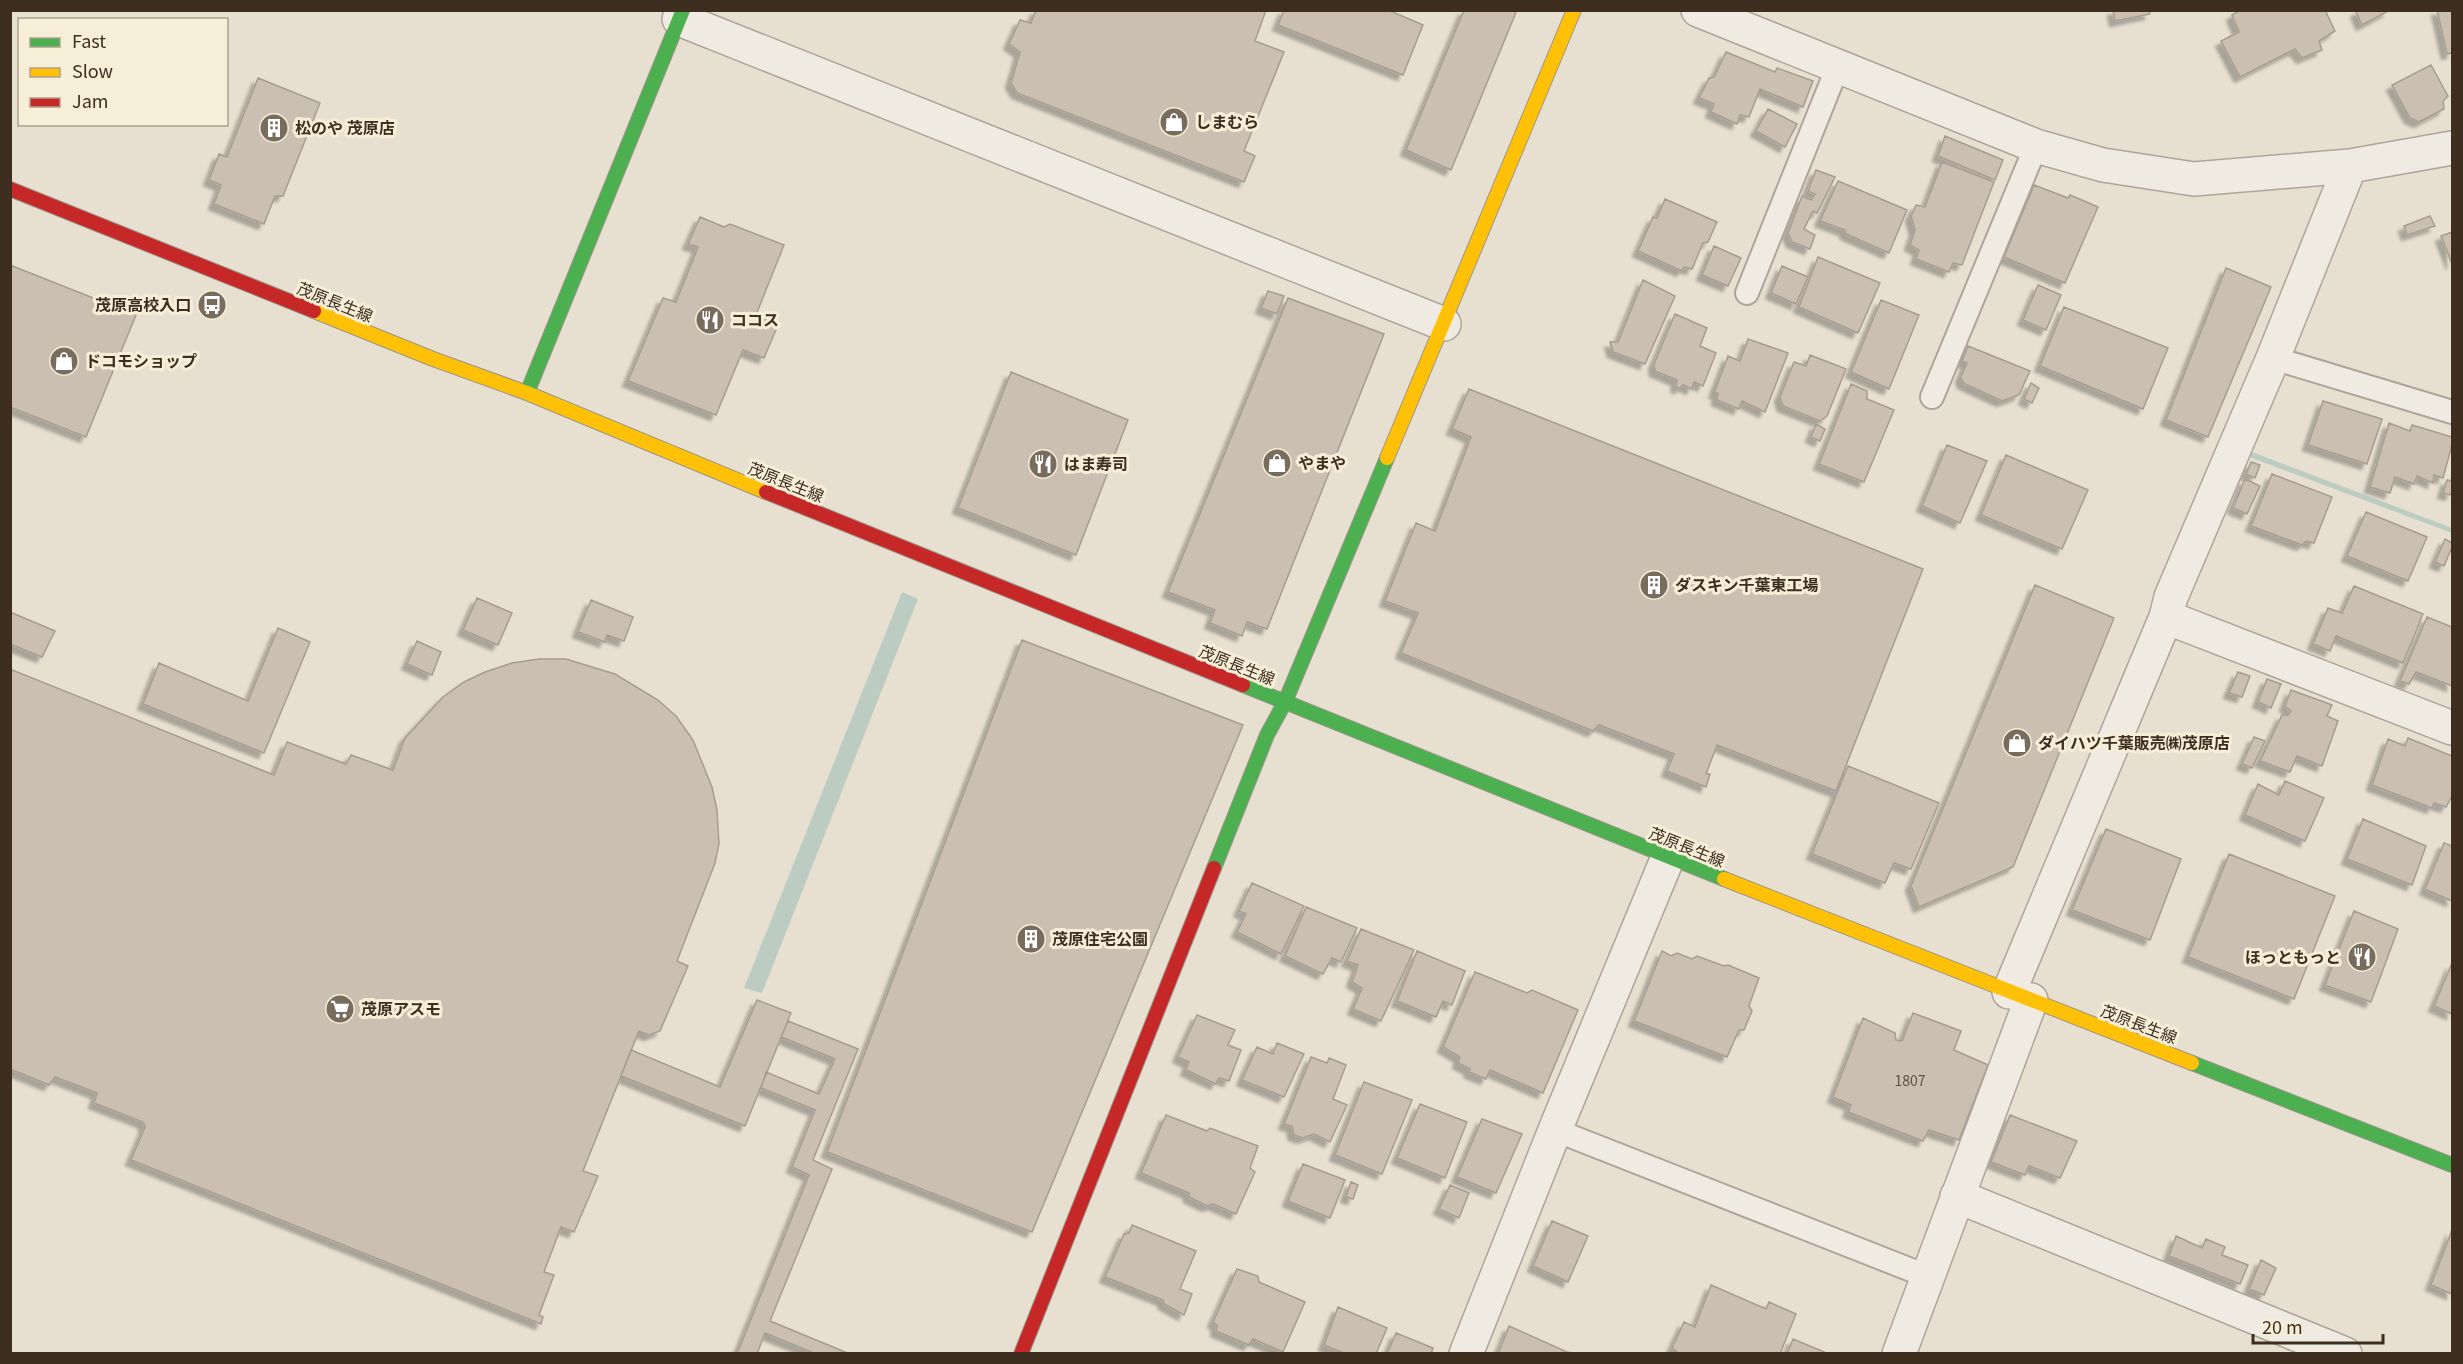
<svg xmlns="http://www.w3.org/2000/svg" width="2463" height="1364" viewBox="0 0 2463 1364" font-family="Georgia,'Noto Sans JP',serif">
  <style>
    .water { fill: #bcccc2 }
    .building { fill: #cbbfb2; stroke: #a89c90; stroke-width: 1.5; filter: url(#shadow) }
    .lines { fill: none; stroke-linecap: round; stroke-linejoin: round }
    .lane-casing { stroke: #ada599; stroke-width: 26 }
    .street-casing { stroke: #ada599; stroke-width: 36 }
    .fast-casing { stroke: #9c958a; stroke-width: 16 }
    .slow-casing { stroke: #9c958a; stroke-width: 16 }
    .jam-casing { stroke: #9c958a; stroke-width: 16 }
    .lane { stroke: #efebe3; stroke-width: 22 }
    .street { stroke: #efebe3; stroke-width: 33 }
    .fast { stroke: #4caf50; stroke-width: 14 }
    .slow { stroke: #ffc107; stroke-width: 14 }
    .jam { stroke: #c62828; stroke-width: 14 }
    .labels { text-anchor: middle; stroke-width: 6; stroke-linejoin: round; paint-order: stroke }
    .number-label { font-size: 14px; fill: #605244 }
    .poi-label { font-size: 16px; font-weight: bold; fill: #3d2e20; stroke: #f7eed8; text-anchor: start }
    .street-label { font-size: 16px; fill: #3d2e20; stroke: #f7eed8 }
  </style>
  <defs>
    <filter id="shadow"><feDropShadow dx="-5.5" dy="5.5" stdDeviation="1.5" flood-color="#0004"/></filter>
  </defs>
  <rect width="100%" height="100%" fill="#e7e0d1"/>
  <path class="water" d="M2252 452 2452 528V533L2249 457Z
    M902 592 918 599 762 993 744 988Z"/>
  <path class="building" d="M1036 10H1266L1255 41 1284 52 1244 151 1255 156 1244 182 1017 93 1011 83 1020 52 1009 44 1020 20 1031 23Z
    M1284 10H1388L1423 25 1403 75 1278 25Z
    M1464 10H1517L1451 170 1406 150Z
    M2113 10H2149L2150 14 2115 21Z
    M2240 10H2325L2335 31 2319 41 2322 50 2302 58 2295 49 2240 77 2221 41 2239 32 2232 15Z
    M2359 10H2388V11L2362 25 2356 12Z
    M2437 10H2452V53L2447 54Z
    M1726 52 1775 72 1777 68 1813 81 1803 107 1760 89 1749 117 1740 115 1737 124 1711 112 1714 104 1699 98 1709 78 1714 77Z
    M2431 65 2448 96 2443 101 2444 109 2419 122 2410 118 2392 85Z
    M258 78 320 103 283 196H275L264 224 214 204 221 185 209 180 219 154 227 157Z
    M1768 109 1797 124 1785 147 1756 131Z
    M1945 136 2003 160 1995 180 1938 156Z
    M1942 162 1994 182 1962 265 1953 263 1949 272 1916 259 1919 250 1910 245 1915 230 1911 216 1916 205 1925 207Z
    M1816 170 1835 177 1817 213 1813 211 1804 229 1815 235 1810 249 1792 242 1788 233 1802 196 1811 200 1815 194 1808 191Z
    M1838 181 1907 210 1889 253 1846 234 1845 230 1820 221Z
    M2034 185 2068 198 2070 195 2098 207 2065 283 2004 257Z
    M1665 199 1717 222 1708 242 1703 243 1692 269 1684 267 1682 271 1638 251 1653 217 1657 218Z
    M2430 216 2435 226 2407 235 2404 226Z
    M700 217 724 227 730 224 784 245 756 315 778 325 764 358 743 350 716 415 628 381 663 298 676 302 698 247 688 244Z
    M2452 232V264L2441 236Z
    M1714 246 1741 258 1728 286 1702 275Z
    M1818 257 1880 283 1858 333 1799 307Z
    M10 265 136 315 86 437 10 407Z
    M1782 266 1808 277 1796 304 1771 293Z
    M2226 268 2271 287 2208 437 2166 420Z
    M1643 280 1675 296 1645 364 1613 352 1610 342H1618Z
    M2038 285 2061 295 2046 330 2023 320Z
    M1268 291 1284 296 1277 314 1261 308Z
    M1288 298 1384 334 1267 629 1247 622 1242 636 1210 623 1215 610 1168 592Z
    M1881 300 1919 315 1889 389 1851 372Z
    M2064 307 2168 348 2143 409 2040 366Z
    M1675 314 1707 328 1700 346 1716 353 1703 386 1694 382 1692 389 1683 385 1680 388 1676 387 1677 380 1655 371 1654 364Z
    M1748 339 1788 353 1765 412 1742 401 1739 409 1717 400 1718 393H1714L1728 356 1740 361Z
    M1968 346 2030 371 2019 395 2002 401 1963 383 1961 377 1967 363 1962 361Z
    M1810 355 1846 369 1827 416 1820 421 1783 406 1780 397 1794 362 1806 366Z
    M1011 372 1128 420 1076 555 958 508Z
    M2031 383 2039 388 2032 403 2024 399Z
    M1851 384 1867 391V399L1894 410 1864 482 1819 464Z
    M1469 389 1923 569 1836 791 1717 745 1706 774H1710L1706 787 1667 771 1674 754 1599 725 1593 731 1401 653 1418 613 1385 601 1416 523 1435 531 1471 437 1452 429Z
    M2323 401 2382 419 2367 464 2308 445Z
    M2389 423 2410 431 2412 425 2452 437V445L2443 478 2434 475 2433 483 2417 476 2414 484 2395 477 2390 493 2370 487Z
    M1816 424 1825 429 1820 441 1811 437Z
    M1947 445 1987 461 1960 523 1922 506Z
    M2006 455 2088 490 2062 549 1981 515Z
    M2251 462 2260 465 2255 478 2246 474Z
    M2272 474 2332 497 2314 543 2306 541 2302 545 2251 526Z
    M2452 476V492L2450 495 2443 493 2447 480 2451 481Z
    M2245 479 2260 486 2247 514 2233 508Z
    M2366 512 2427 537 2408 581 2347 556Z
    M2445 539 2452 543V547L2444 566 2435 562Z
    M2035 585 2114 618 2013 867 1919 907 1911 886Z
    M2354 586 2423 614 2403 663 2336 636 2330 651 2313 644 2328 608 2342 613Z
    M477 598 512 613 498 645 463 630Z
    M591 600 633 617 624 641 607 635 605 642 578 632Z
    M10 612 55 631 42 657 10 644Z
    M2427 617 2452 627V686L2416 672 2409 684 2400 681Z
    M278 628 310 642 264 753 143 704 159 663 248 701Z
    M1022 640 1243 725 1032 1232 827 1152Z
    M417 641 441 652 432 675 407 664Z
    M539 659H566L615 674 658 700 676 716 693 740 712 787 717 810 719 844 715 863 677 961 688 966 660 1031 649 1035 639 1031 583 1171 598 1176 574 1232 561 1227 544 1272 554 1275 539 1315 543 1317 541 1324 131 1160 145 1127 143 1122 94 1103 97 1093 55 1077 49 1085 10 1069V669L274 775 287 742 346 764 351 755 393 770 405 738 443 697 464 682 485 672 512 663Z
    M2238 672 2250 676 2242 697 2229 693Z
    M2267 679 2281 684 2271 708 2258 702Z
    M2291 690 2332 705 2327 716 2338 721 2322 766 2297 756 2290 772 2260 761 2282 715H2288L2291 711 2285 706Z
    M2254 737 2265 741 2252 768 2242 764Z
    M2408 738 2452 756V796L2446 807 2434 803 2432 808 2372 785 2388 739 2405 746Z
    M1848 766 1939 803 1911 869 1894 863 1885 883 1812 854Z
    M2285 781 2324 798 2305 841 2245 815 2258 784 2279 795Z
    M2363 819 2426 846 2412 885 2347 859Z
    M2106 829 2181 859 2150 940 2072 910Z
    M2444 843 2452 846V901L2425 889Z
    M2229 854 2335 896 2294 999 2188 957Z
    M1252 883 1304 906 1281 954 1237 932 1246 914 1239 911Z
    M1306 907 1357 928 1341 962 1332 958 1323 974 1285 956Z
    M2354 911 2398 929 2371 1002 2325 985Z
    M1361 929 1414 950 1381 1021 1353 1009 1362 988 1352 982 1358 965 1347 961Z
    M1417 951 1465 971 1452 1005 1443 1001 1436 1017 1397 1001Z
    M1662 951 1671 956 1677 953 1692 959 1697 956 1724 966 1728 965 1759 978 1749 1006 1752 1011 1744 1030H1739L1727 1057 1634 1021Z
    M2452 963V1014L2434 1006Z
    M1475 972 1527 993 1532 990 1578 1010 1543 1093 1490 1070 1486 1079 1469 1072 1470 1069 1458 1063 1460 1057 1443 1047Z
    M757 1000 791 1013 745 1126 621 1076 631 1050 720 1087Z
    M1913 1013 1961 1031 1954 1050 1988 1065 1959 1140 1929 1130 1923 1141 1848 1112 1851 1105 1833 1097 1863 1018 1895 1033 1896 1040 1902 1041Z
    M1197 1015 1235 1030 1228 1045 1241 1050 1229 1081 1219 1078 1216 1084 1186 1070 1189 1062 1178 1057Z
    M788 1021 858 1049 813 1160 832 1169 770 1321 850 1354H816L765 1333 757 1354H737L809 1175 792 1167 815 1110 761 1088 766 1072 819 1094 835 1059 781 1037Z
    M1277 1043 1304 1054 1284 1097 1242 1080 1257 1047 1273 1054Z
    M1311 1057 1327 1063 1329 1058 1346 1065 1333 1099 1347 1105 1330 1142 1314 1134 1303 1138 1294 1135 1292 1126 1284 1124Z
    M1364 1082 1412 1100 1382 1174 1335 1155Z
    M1420 1104 1467 1122 1445 1178 1397 1158Z
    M1166 1115 1207 1131 1210 1128 1258 1146 1250 1168 1255 1172 1236 1214 1213 1204 1207 1206 1189 1197V1193L1141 1173Z
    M2010 1115 2077 1141 2060 1178 2029 1166 2025 1175 1991 1162Z
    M1482 1119 1522 1134 1496 1193 1457 1177Z
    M1303 1164 1345 1180 1330 1218 1288 1201Z
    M1351 1182 1358 1185 1353 1199 1346 1197Z
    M1450 1185 1469 1193 1459 1218 1439 1209Z
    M1552 1221 1588 1236 1568 1282 1533 1266Z
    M1132 1225 1196 1251 1180 1289 1192 1294 1184 1315 1164 1304 1163 1300 1105 1277 1124 1234 1129 1233Z
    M2452 1230V1294L2431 1285Z
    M2176 1236 2202 1248 2206 1239 2225 1247 2222 1255 2248 1265 2240 1284 2169 1256Z
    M2261 1260 2276 1268 2264 1295 2249 1289Z
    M1237 1269 1258 1276 1259 1282 1305 1302 1283 1352 1253 1339 1249 1345 1216 1331 1217 1325 1213 1322Z
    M1711 1285 1766 1309 1769 1302 1796 1314 1780 1354H1680L1672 1348 1684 1322 1695 1327Z
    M1338 1307 1387 1328 1376 1354H1346L1324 1345Z
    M1509 1326 1567 1352 1580 1354H1498Z
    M1396 1333 1433 1348 1431 1354H1387Z
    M1793 1339 1829 1354H1787Z"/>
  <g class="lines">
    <g class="lane-casing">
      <path id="lane" d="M1747 293 1838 66
        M2273 358 2452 412
        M1932 397 2036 146
        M1555 1130 1929 1277"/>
    </g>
    <g class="street-casing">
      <path id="street" d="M1698 10 2036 146 2103 165 2194 179 2350 166 2452 148
        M679 19 1444 324
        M2166 617 2452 728
        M2009 992 2166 617 2171 597 2273 358 2350 166
        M1957 1196 2345 1354
        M1466 1354 1555 1130 1668 857
        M1899 1354 2031 1000"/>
    </g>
    <g class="fast-casing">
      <path id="fast" d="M527 393 683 10
        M1243 685 1724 879
        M1214 868 1267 735 1285 702 1387 458
        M2192 1063 2452 1165"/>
    </g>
    <g class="slow-casing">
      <path id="slow" d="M314 311 433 359 527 393 766 492
        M1387 458 1574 10
        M1724 879 2192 1063"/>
    </g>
    <g class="jam-casing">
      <path id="jam" d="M10 189 314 311
        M766 492 1243 685
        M1021 1354 1214 868"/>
    </g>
    <use href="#lane" class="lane"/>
    <use href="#street" class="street"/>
    <use href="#fast" class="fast"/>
    <use href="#slow" class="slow"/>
    <use href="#jam" class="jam"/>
  </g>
  <defs>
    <g id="shop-disc" transform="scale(1.5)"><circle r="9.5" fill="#786c5e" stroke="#f7eed8"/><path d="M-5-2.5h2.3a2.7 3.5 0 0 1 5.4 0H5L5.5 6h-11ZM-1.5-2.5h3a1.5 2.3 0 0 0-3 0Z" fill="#fff"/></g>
    <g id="building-disc" transform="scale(1.5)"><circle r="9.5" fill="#786c5e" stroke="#f7eed8"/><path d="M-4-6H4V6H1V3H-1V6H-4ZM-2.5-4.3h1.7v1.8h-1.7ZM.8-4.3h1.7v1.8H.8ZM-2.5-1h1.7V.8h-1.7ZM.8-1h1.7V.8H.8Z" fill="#fff"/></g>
    <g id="bus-disc" transform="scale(1.5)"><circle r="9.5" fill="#786c5e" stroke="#f7eed8"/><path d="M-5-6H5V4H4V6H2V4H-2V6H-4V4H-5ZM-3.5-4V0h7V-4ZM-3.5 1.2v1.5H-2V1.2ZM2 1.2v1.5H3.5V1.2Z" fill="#fff"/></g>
    <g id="restaurant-disc" transform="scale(1.5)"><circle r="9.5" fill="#786c5e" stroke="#f7eed8"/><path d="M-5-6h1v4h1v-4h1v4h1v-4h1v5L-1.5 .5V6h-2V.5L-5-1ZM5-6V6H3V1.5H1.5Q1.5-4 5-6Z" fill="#fff"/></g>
    <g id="supermarket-disc" transform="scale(1.5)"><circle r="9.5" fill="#786c5e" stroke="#f7eed8"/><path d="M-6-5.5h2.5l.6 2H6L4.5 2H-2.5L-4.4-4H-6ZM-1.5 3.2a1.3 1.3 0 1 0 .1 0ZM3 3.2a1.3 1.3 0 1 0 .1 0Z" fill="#fff"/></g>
  </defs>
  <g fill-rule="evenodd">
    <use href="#shop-disc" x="1174" y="122"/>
    <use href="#building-disc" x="274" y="128"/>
    <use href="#bus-disc" x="212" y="305"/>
    <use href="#restaurant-disc" x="710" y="320"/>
    <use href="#shop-disc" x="64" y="361"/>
    <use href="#shop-disc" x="1277" y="463"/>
    <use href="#restaurant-disc" x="1043" y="464"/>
    <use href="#building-disc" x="1654" y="585"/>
    <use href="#shop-disc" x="2017" y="743"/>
    <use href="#building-disc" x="1031" y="939"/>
    <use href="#restaurant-disc" x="2362" y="957"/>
    <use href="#supermarket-disc" x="340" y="1009"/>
  </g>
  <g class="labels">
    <g class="number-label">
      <text x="1910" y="1086">1807</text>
    </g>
    <g class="poi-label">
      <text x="1195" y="128">しまむら</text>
      <text x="295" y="134">松のや 茂原店</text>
      <text x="191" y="311" text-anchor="end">茂原高校入口</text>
      <text x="731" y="326">ココス</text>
      <text x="85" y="367">ドコモショップ</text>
      <text x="1298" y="469">やまや</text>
      <text x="1064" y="470">はま寿司</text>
      <text x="1675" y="591">ダスキン千葉東工場</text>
      <text x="2038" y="749">ダイハツ千葉販売㈱茂原店</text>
      <text x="1052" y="945">茂原住宅公園</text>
      <text x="2341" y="963" text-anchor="end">ほっともっと</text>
      <text x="361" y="1015">茂原アスモ</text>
    </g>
    <g class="street-label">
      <text transform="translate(335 302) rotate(22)" y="6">茂原長生線</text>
      <text transform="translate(786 482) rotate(22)" y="6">茂原長生線</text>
      <text transform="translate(1237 665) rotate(22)" y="6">茂原長生線</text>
      <text transform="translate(1687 847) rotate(22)" y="6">茂原長生線</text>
      <text transform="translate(2139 1024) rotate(21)" y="6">茂原長生線</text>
    </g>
  </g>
  <rect width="2463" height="1364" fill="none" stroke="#3d2e20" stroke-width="24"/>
  <rect x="18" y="18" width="210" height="108" fill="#f7eed8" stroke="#ada18e" stroke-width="1.5"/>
  <rect x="30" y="38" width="30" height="9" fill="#4caf50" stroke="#ada18e" stroke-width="1.5"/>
  <text x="72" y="48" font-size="18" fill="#3d2e20">Fast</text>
  <rect x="30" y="68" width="30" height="9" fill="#ffc107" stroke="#ada18e" stroke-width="1.5"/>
  <text x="72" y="78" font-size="18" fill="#3d2e20">Slow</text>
  <rect x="30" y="98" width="30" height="9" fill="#c62828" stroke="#ada18e" stroke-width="1.5"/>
  <text x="72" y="108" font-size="18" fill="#3d2e20">Jam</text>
  <path d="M2253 1334v9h130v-9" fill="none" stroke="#3d2e20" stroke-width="3"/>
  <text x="2262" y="1334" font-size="18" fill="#3d2e20" stroke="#f7eed8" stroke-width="4.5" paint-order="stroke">20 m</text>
</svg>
